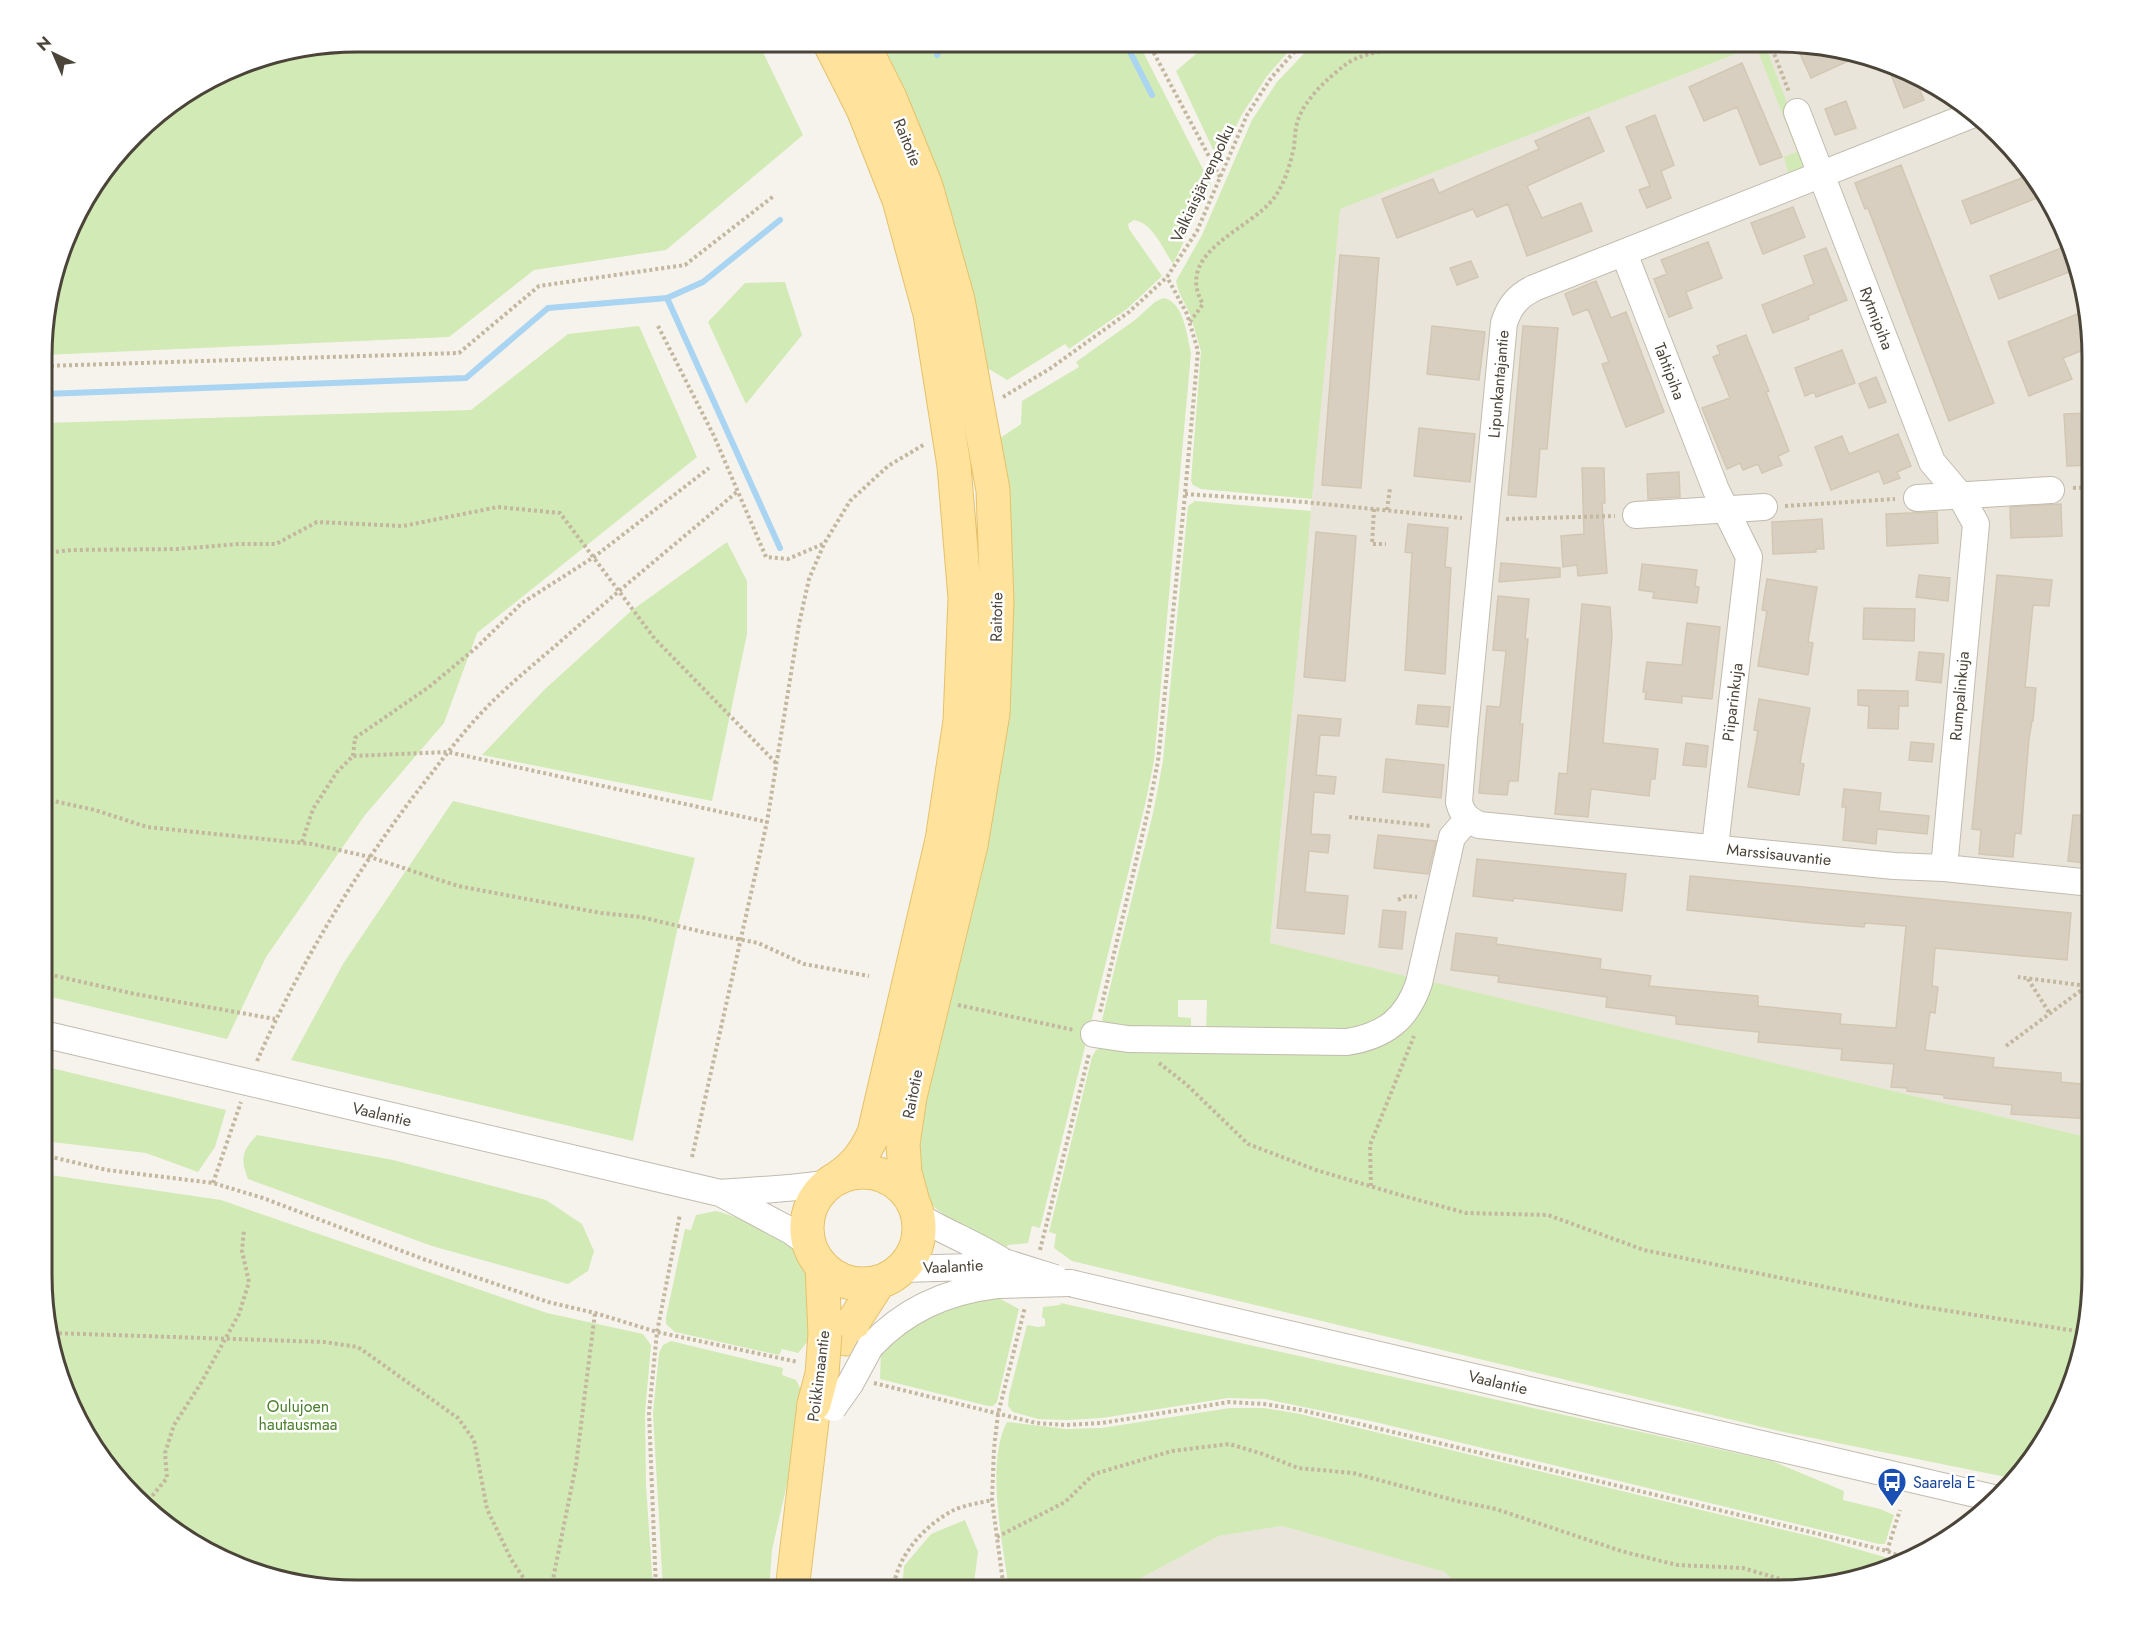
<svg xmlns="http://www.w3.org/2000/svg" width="2134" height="1632" viewBox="0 0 2134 1632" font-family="Jost,sans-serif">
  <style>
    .residential { fill: #eae5da }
    .green { fill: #d2eab5 }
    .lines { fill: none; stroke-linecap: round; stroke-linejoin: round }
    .stream { stroke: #a9d4f2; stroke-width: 6 }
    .building { fill: #d8cfc1; stroke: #d3c7b4; stroke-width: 1.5 }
    .minor-casing { stroke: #c2bbae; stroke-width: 28 }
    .major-casing { stroke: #e6c16a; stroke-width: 35 }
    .path { stroke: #c4b79f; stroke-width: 4; stroke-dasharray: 3 3; stroke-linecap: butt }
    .minor { stroke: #fff; stroke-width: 26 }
    .major { stroke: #ffe39c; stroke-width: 33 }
    .minor-bridge-casing { stroke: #c2bbae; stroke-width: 28; stroke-linecap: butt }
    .major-bridge-casing { stroke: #e6c16a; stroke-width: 35; stroke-linecap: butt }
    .minor-bridge { stroke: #fff; stroke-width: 26 }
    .major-bridge { stroke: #ffe39c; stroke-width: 33 }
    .labels { text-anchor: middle; stroke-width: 5; stroke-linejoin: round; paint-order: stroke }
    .street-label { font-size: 16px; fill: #4b4439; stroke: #fff }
    .park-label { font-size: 16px; fill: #4a7f2a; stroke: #fff }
    .transit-label { font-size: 16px; fill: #164399; stroke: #fff; text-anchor: start }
    .rim { fill: none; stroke: #4b4439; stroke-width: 3 }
  </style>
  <rect width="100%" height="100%" fill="#f6f3ec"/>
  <path class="residential" d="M1764 43H1796L1897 66 1984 120 2060 218 2086 296 2092 358 2091 1138 1270 944 1339 209Z
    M1282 1526 1446 1572 1463 1590H1119L1219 1536Z"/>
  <path class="green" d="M358 42H758L803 135 666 250 534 270 449 337 45 355V316L84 200 150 120 256 59Z
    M871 42H1138L1211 185 1173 264C1163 249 1153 223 1134 220L1128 224 1129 229 1162 276 1127 309 1069 349 1065 344 1007 380 989 369 983 372Z
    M1210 42H1297L1267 76 1241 116 1219 162 1176 71Z
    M1315 42 1764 43 1809 160 1808 170 1789 176 1784 157 1797 152 1756 46 1340 209 1312 499 1201 489 1193 485 1191 481 1201 351 1190 314 1179 292 1176 281 1202 235 1252 120 1277 82Z
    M785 282 802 335 746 404 708 322 745 283Z
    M1163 298C1184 301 1187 336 1191 353L1154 761 1145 805 1040 1228 1032 1226 1028 1243 1008 1245 1007 1247 957 1224 935 1208 925 1194 914 1143 944 995 993 443 1021 424 1022 401 1079 367 1076 362 1135 320 1155 302Z
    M639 326 697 457 477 633 444 723 365 815 266 957 227 1039 43 995 45 423 471 410 568 334Z
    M1195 501 1311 511 1270 943 1414 978 1407 997 1364 1035 1206 1034 1207 1000H1178V1017L1191 1018V1034L1107 1027 1102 1020 1154 809 1163 761 1188 506Z
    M727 542 747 581V634L712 801 482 755 544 690 631 611Z
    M453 801 695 858 679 921 633 1141 291 1060 343 964Z
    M1424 980 2091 1138V1295L2068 1395 2016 1479 1783 1432 1072 1261 1054 1248 1056 1234 1049 1232 1092 1057 1096 1050 1104 1046 1348 1048Z
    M43 1066 226 1110 215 1147 198 1172 146 1153 43 1141Z
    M257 1135 393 1160 546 1200 582 1224 594 1251 588 1271 568 1284 432 1246 248 1179C240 1159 242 1151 257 1135Z
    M43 1174 221 1200 547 1313 643 1334 651 1345 645 1413 646 1485 653 1589H338L237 1566 150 1512 75 1414 43 1295Z
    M716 1211C742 1218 799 1240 807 1269 812 1286 812 1315 814 1334L798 1353 782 1349 779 1355 675 1332 666 1324V1317L685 1229 691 1230 696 1215Z
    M997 1297 1019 1309 997 1402 993 1406H988L880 1379 881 1352 884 1353 891 1340 942 1306Z
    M1061 1303 1772 1461 1844 1491 1843 1500 1880 1509 1894 1515 1885 1544H1879L1371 1421 1265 1399 1228 1398 1102 1418 1067 1420 1038 1419 1013 1412 1008 1406 1009 1395 1027 1325 1038 1327 1045 1326V1319L1042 1317 1043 1307 1060 1305Z
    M671 1341 783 1368 782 1375 796 1380 806 1400 772 1550 769 1590 663 1589 653 1413 659 1353 663 1345Z
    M1230 1408H1264L1300 1414 1818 1538 1902 1562 1838 1584 1776 1590H1463L1445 1572 1282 1526 1219 1536 1119 1590H1009C1003 1544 985 1463 1007 1422L1066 1429 1102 1428Z
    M965 1520 978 1552 973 1590H902L904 1566 931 1534Z"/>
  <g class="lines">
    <path class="stream" d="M1125 42 1152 95
      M937 55 944 42
      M667 298 780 548
      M45 394 466 378 548 308 667 298 703 282 780 220"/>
  </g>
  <path class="building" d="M1795 43H1796L1857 57 1811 78Z
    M1742 63 1782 157 1760 165 1737 107 1704 121 1689 87Z
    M1887 64 1897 66 1915 78 1924 100 1904 108Z
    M1846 101 1856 128 1835 135 1825 109Z
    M1655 115 1674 165 1661 171 1671 198 1647 208 1639 190 1650 186 1626 127Z
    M1589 117 1604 151 1527 186 1542 218 1581 203 1592 231 1527 256 1508 204 1477 217 1473 209 1397 238 1382 199 1433 179 1439 193 1539 149 1535 141Z
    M1901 165 1994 403 1949 421 1868 208 1865 209 1855 183Z
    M2027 176 2042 196 1971 224 1962 201Z
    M1793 207 1805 237 1763 254 1751 223Z
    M1708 242 1722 278 1686 292 1692 308 1669 317 1654 279 1667 274 1661 260Z
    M2069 245 2077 269 1999 299 1990 276Z
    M1826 248 1847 300 1808 316 1809 319 1773 333 1762 305 1814 284 1804 256Z
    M1340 255 1379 258 1361 488 1322 485Z
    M1471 261 1478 277 1457 285 1450 268Z
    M1596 281 1611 318 1626 312 1664 412 1626 427 1602 364 1609 362 1588 309 1573 315 1565 294Z
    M2087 310 2091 347 2063 358 2072 379 2029 396 2008 342Z
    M1432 326 1485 332 1479 380 1427 374Z
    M1523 326 1558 328 1547 449H1540L1536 497 1508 495Z
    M1746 335 1769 391 1766 392 1789 451 1778 456 1782 465 1762 473 1758 464 1743 470 1740 463 1727 469 1702 408 1730 398 1713 357 1720 354 1717 346Z
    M1842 350 1855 383 1816 397 1814 392 1805 396 1795 368Z
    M1876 377 1886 402 1869 408 1859 384Z
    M2092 413V465L2067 466 2064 414Z
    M1419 428 1475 434 1470 482 1414 476Z
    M1898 434 1911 466 1897 472 1900 478 1884 484 1879 471 1831 490 1815 447 1842 436 1849 454Z
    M1582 468H1604L1605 503H1602L1607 573 1578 576 1577 565 1563 567 1561 536 1584 534Z
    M1679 472 1680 497 1648 499 1647 474Z
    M2061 504 2062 536 2011 538 2010 507Z
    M1937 512 1938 543 1887 546 1886 514Z
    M1822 519 1824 549H1816V552L1773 554 1772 522Z
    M1408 524 1448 528 1445 567 1451 568 1445 674 1405 670 1412 553 1405 552Z
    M1316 532 1356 536 1345 681 1304 677Z
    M1501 563 1560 568V577L1499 582Z
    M1642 564 1697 570 1695 586 1699 587 1697 603 1653 598 1654 592 1639 590Z
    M1919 575 1950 578 1948 601 1916 597Z
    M1997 575 2052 580 2049 606 2033 605 2025 687 2036 688 2033 721H2032L2029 739 2021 834 2015 833 2013 857 1979 854 1981 830 1972 829Z
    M1767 579 1817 587 1808 642 1813 643 1808 675 1758 666 1767 611 1762 610Z
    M1498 596 1529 599 1525 639H1528L1520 724H1523L1518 781H1509L1507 795 1479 793 1487 706 1500 707 1506 651 1493 650Z
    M1582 604 1610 607 1612 636 1603 743 1658 749 1655 779H1651L1649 796 1591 789 1588 817 1555 814 1559 773 1567 774Z
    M1864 608 1915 609 1914 641 1863 639Z
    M1687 623 1720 627 1712 699 1682 696V703L1645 699 1646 692H1643L1647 662 1682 665Z
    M1919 652 1944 654 1941 683 1916 680Z
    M1858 690 1908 691V706H1899L1898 729 1868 728 1869 706 1858 705Z
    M1759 699 1810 708 1800 763 1804 764 1799 795 1748 787 1758 731 1754 730Z
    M1418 705 1450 707 1448 727 1416 724Z
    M1298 715 1341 719 1339 736 1320 735 1316 775 1336 777 1334 794 1314 792 1311 834 1330 835 1328 853 1309 851 1305 892 1348 896 1344 934 1277 928Z
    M1911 742 1934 744 1932 762 1909 760Z
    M1686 743 1708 746 1706 767 1683 765Z
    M1386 759 1444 765 1441 798 1383 792Z
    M1844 789 1881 793 1879 811 1929 816 1927 834 1877 829 1876 844 1843 840 1846 807H1842Z
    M2073 815 2092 816V864L2068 861Z
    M1378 835 1436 841 1428 874 1374 868Z
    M1477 859 1626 874 1622 911 1514 898 1513 901 1473 896Z
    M1690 876 2071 913 2067 960 1935 948 1932 986 1938 987 1935 1013 1930 1012 1925 1050 1994 1058 1993 1067 2061 1073V1082L2091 1085V1119L2011 1114 2012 1105 1944 1098V1095L1907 1091V1088L1891 1087 1894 1064 1841 1060 1842 1049 1758 1042 1759 1032 1676 1024V1016L1606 1007 1607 997 1498 982 1499 976 1451 970 1456 933 1497 938 1496 944 1601 959 1600 969 1651 976 1649 986 1758 996V1006L1841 1014 1840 1024 1896 1028 1906 926 1865 923 1864 927 1813 923 1687 910Z
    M1383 910 1406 912 1402 949 1379 947Z"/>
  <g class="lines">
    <g class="minor-casing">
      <path id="minor" d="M1797 112 1932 462 1960 495 1976 524 1944 868
        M1974 114 1534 288C1518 296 1510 305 1504 323L1464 740 1459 802C1462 815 1468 819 1479 825L1894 866 1944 868 2092 883
        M1624 253 1716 490 1749 557 1715 847
        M1917 498 2051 490
        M1636 515 1764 507
        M43 1034 720 1193 791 1231 809 1244
        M1094 1034 1128 1039 1347 1042C1385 1036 1407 1019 1419 983L1452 837 1468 819
        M720 1193C757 1190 793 1189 829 1183
        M918 1216C946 1233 976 1244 1004 1262
        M902 1269 971 1267 1004 1262
        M1070 1283 1993 1498
        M870 1347C905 1309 947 1291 997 1285"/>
    </g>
    <g class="major-casing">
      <path id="major" d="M829 42 863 109 899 200 930 314 954 466 965 598 960 721 942 840 874 1133C865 1152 857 1164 840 1176
        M862 42 890 98 926 186 958 300 993 490 997 602 993 713 971 845 910 1097 903 1144 905 1173 913 1202
        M807 1228a56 56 0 1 1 112 0a56 56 0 1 1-112 0Z
        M822 1266 825 1334
        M846 1339 855 1319 879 1282
        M792 1590 814 1404"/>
    </g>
    <path class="path" d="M1148 42 1220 177
      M1770 43 1789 92
      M1190 322 1203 304C1173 252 1250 230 1274 198 1285 183 1290 165 1294 147 1295 138 1295 128 1298 120 1305 99 1328 78 1345 65 1366 49 1400 51 1424 42
      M658 326 714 436 766 557 788 559 823 544
      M45 366 459 353 539 286 685 265 775 195
      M1003 397 1051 368 1129 312 1167 277 1197 231 1247 115 1271 78 1303 42
      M2073 488 2092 487
      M1185 494 1304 502 1462 518
      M1785 506 1895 499
      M1374 509 1372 544H1386
      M1387 510 1390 488
      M1506 519 1615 516
      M44 553 72 550 177 549 239 544H276L317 522 403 526 498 507 560 513 655 639 777 764
      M353 756 355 738 429 687 477 647 522 603 594 557 709 468
      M44 799 95 810 147 827 312 844 370 857 458 886 601 913 641 917 707 933 758 943 804 964 869 976
      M1349 817 1431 826
      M302 842 313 809 337 772 353 756 448 752 767 822
      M1398 900 1406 896 1417 897
      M43 973 135 994 275 1019
      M2028 979 2050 1014
      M958 1005 1074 1030
      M1100 1012 1149 807 1158 761 1185 494 1198 351 1187 314 1167 277
      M2006 1046 2087 986 2018 977
      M257 1061C302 959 362 861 431 774 451 748 472 721 496 698 517 678 539 660 561 641 619 590 679 541 738 491
      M1159 1063 1186 1084 1248 1144 1316 1170 1400 1195 1466 1213 1548 1215 1644 1250 1918 1306 2076 1331 2082 1333
      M43 1155 107 1170 213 1183 263 1198 423 1259 548 1302 595 1313 657 1332 798 1362
      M692 1157 767 822 799 624 809 579 824 544 850 501 888 466 925 444
      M213 1183 241 1102
      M1371 1186 1370 1145 1414 1036
      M1040 1250 1089 1054
      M53 1333 324 1342 358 1347 458 1418 474 1440 487 1509 511 1559 531 1589
      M874 1383 1036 1423 1066 1425 1102 1423 1229 1402 1264 1404 1301 1410 1819 1534 1887 1551 1909 1560
      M141 1500 152 1496 167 1478 165 1453 174 1425 201 1383 239 1314 249 1282 242 1251 244 1229
      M997 1537 1065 1502 1094 1474 1172 1451 1229 1444 1263 1454 1298 1468 1353 1473 1457 1501 1496 1509 1621 1551 1677 1565 1743 1568 1807 1587
      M1887 1551 1900 1510
      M551 1589 576 1465 595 1313
      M656 1589 649 1413 657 1332 680 1214
      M893 1590C897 1556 923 1527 952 1511 963 1505 980 1503 992 1500
      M1004 1590 992 1500 994 1448 998 1414 1025 1307"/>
    <use href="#minor" class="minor"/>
    <use href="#major" class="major"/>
    <g class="minor-bridge-casing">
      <path id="minor-bridge" d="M1004 1262 1055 1278
        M997 1285 1070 1283
        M833 1408 850 1384 870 1347"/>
    </g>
    <g class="major-bridge-casing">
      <path id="major-bridge" d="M814 1404 822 1374 825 1334"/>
    </g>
    <use href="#minor-bridge" class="minor-bridge"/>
    <use href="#major-bridge" class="major-bridge"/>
  </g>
  <defs>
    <g id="bus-pin" transform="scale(1.5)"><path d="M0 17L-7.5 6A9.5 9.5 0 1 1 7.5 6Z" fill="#1a4fb4" stroke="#fff"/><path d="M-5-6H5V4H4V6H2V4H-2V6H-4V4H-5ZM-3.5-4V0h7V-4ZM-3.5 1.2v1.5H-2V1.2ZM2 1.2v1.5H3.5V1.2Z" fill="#fff"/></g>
  </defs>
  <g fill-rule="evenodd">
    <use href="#bus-pin" x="1892" y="1482"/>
  </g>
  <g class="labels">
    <g class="street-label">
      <text transform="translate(908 142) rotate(68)" y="6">Raitotie</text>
      <text transform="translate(1202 183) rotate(-65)" y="6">Valkiaisjärvenpolku</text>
      <text transform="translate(1877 318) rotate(69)" y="6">Rytmipiha</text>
      <text transform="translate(1670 371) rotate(69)" y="6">Tahtipiha</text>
      <text transform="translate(1498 384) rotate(-85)" y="6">Lipunkantajantie</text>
      <text transform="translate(996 617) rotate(-89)" y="6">Raitotie</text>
      <text transform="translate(1959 696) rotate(-85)" y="6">Rumpalinkuja</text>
      <text transform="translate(1732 702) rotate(-83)" y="6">Piiparinkuja</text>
      <text transform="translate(1779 854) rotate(6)" y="6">Marssisauvantie</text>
      <text transform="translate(912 1094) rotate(-79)" y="6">Raitotie</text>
      <text transform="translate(382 1114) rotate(13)" y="6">Vaalantie</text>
      <text transform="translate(953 1266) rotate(-3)" y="6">Vaalantie</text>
      <text transform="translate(818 1376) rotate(-83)" y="6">Poikkimaantie</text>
      <text transform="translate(1498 1382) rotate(13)" y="6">Vaalantie</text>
    </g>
    <g class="park-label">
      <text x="298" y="1412">Oulujoen<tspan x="298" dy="18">hautausmaa</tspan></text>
    </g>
    <g class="transit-label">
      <text x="1913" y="1488">Saarela E</text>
    </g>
  </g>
  <path d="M0 0H2134V1632H0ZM357 52H1777A305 305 0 0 1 2082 357V1275A305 305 0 0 1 1777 1580H357A305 305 0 0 1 52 1275V357A305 305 0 0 1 357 52Z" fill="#fff" fill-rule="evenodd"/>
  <path class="rim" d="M357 52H1777A305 305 0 0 1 2082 357V1275A305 305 0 0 1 1777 1580H357A305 305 0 0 1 52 1275V357A305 305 0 0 1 357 52Z"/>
  <g transform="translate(54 54) rotate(316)" stroke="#ffffff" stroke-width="4.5" paint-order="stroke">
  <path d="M0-4.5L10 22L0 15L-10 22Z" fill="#4b4439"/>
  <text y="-9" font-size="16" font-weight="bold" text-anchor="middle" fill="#4b4439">N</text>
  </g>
</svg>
